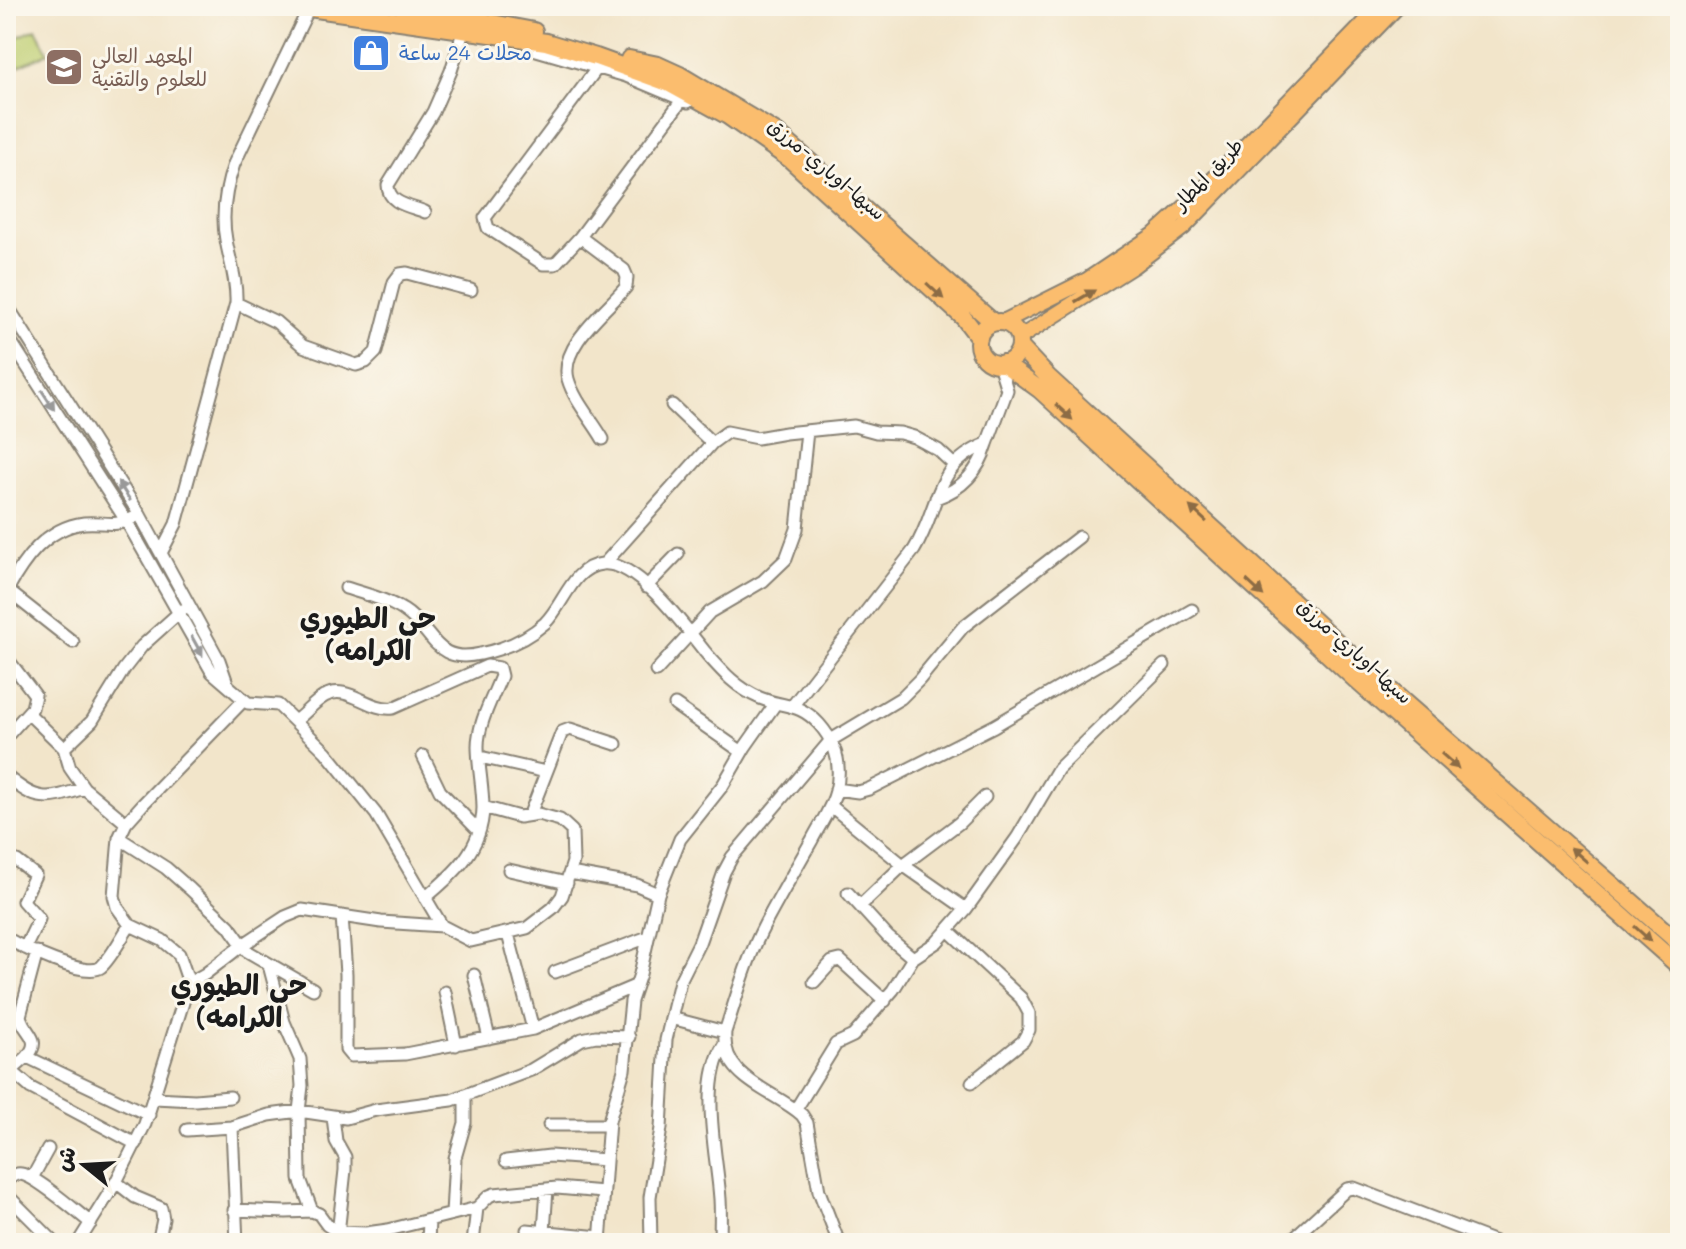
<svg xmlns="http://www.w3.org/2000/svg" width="1686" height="1249" viewBox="0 0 1686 1249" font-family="Mali,'Playpen Sans Arabic',sans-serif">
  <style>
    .garden { fill: #bece70; stroke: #6d7546; stroke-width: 2 }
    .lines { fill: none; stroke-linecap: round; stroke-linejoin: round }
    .minor-casing { stroke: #878073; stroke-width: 15 }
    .major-casing { stroke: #878073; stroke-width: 18 }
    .highway-casing { stroke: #878073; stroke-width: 20 }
    .minor { stroke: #fff; stroke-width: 11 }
    .major { stroke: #fbbd6e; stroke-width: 14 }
    .highway { stroke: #fbbd6e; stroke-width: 16 }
    .oneway { fill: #8c6c45 }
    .oneway2 { fill: #999 }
    .labels { text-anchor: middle; stroke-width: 6; stroke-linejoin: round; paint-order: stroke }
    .shop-label { font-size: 20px; fill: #366cbe; stroke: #fbf7ec; text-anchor: start }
    .education-label { font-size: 20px; fill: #785e54; stroke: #fbf7ec; text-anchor: start }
    .street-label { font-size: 20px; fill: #1c1c1c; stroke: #fbf7ec }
    .district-label { font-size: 28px; font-weight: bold; fill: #1c1c1c; stroke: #fbf7ec }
  </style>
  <rect width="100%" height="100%" fill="#fbf7ec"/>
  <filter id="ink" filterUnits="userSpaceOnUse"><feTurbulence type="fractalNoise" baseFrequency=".0125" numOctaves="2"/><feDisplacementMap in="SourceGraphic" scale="16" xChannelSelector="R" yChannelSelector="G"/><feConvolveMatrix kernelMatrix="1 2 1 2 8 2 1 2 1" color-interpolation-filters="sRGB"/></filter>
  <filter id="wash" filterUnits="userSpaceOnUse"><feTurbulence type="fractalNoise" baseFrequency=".006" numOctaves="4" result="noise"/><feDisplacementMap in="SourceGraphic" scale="32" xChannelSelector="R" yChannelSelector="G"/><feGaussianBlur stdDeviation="1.8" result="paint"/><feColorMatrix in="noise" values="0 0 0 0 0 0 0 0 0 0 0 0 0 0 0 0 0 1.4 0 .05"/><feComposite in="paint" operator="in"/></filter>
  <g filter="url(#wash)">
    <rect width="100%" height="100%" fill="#f2e5ca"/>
    <path class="garden" d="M36 29 48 53 6 72V42Z"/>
  </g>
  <g filter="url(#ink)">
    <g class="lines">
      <g class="minor-casing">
        <path id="minor" d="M523 39 533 49 626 76 688 102
          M598 67 485 218 488 228 543 264H555L580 237 682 100
          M425 212C410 206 388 204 388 185L433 112 451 71 463 32
          M580 237 624 270 627 277 626 287C607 310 559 346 568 379 574 400 592 420 603 439
          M236 303 276 322 303 346 356 365 366 362 376 352 394 282 400 274 407 273 471 290
          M6 304 140 515 219 660 227 683
          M6 334 127 522 212 672 248 703 278 705 326 752 376 814 442 926
          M672 405 712 443
          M936 498C963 489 979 471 987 444
          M161 553 176 524 236 303C237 281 230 262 226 240 221 214 225 190 234 164L310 6
          M605 563 712 443 727 432 757 438 785 433 854 426 876 432 900 433 914 437 938 450 953 464
          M646 587 678 554
          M346 588C365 594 386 599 403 610 434 629 433 665 480 654 504 649 527 639 545 623 564 605 572 567 602 564 637 560 685 627 705 652 721 670 736 688 760 698 784 708 799 702 819 724 836 743 842 766 836 791 832 808 820 824 812 840 796 868 780 896 765 924 747 958 737 996 725 1032 721 1079 772 1089 802 1115L807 1123 819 1191 839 1243
          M7 590 73 642
          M6 592C23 561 45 528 84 523 104 521 114 528 133 518
          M6 657 35 695 32 708 6 737
          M656 671 710 612 763 581 786 559 797 529 807 431
          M675 705 742 752
          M793 705 914 550C940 508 933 464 987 444L1007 390 999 364
          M28 713 64 748 70 768 84 788 126 823
          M295 721C305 714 314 702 325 696 347 683 369 711 393 708L487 666 499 668 501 676C493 697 478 723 478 746 478 766 483 787 483 808 482 849 455 873 425 898
          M64 748 92 721 124 669 142 646 182 610
          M423 756 440 791 479 831
          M480 757 546 772
          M6 776C37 802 46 801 84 788
          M836 789 858 792 869 789 994 726 1192 610
          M831 806 903 865 966 909
          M530 814 562 732 570 729 616 744
          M119 838 166 868 190 889 229 926 247 951 313 989
          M6 858 17 861 35 875 23 901 39 919 25 948
          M509 870 567 883
          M570 873 637 885 658 894
          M848 893 888 937 913 958
          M860 906 903 865 959 823 985 797
          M342 916 346 974V1050L351 1056 405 1054 533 1029 635 986
          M949 931 1021 998 1029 1013V1030L1023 1041 972 1082
          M508 934 533 1029
          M6 938C22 947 86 979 101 967 112 957 121 938 130 925
          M269 965 284 1022 300 1059 302 1086 299 1111 300 1179 312 1211 319 1214 327 1225 338 1232 366 1233 388 1230 477 1208 489 1196 494 1194 557 1188 603 1192
          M555 972 648 937
          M474 975 489 1038
          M814 982 832 962 840 960 885 1001
          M189 983 205 974 241 946 285 917 302 910 381 922 442 926 471 941 527 928 553 908 562 896 573 862 572 831 560 820 538 814 519 817 483 807
          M445 992 456 1045
          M671 1018 725 1032
          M27 1057C43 1038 25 1035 20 1016L37 952
          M6 1071 16 1075 31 1088 136 1144
          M10 1072 27 1057 149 1115
          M154 1098 195 1100 230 1097
          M796 1109 836 1044 853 1036 893 990 913 958 937 942 966 909 1017 838 1058 769 1164 665
          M333 1117 336 1141 345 1157V1170L337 1243
          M549 1125H608
          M232 1127 237 1243
          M187 1130 232 1127 269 1115 299 1111 346 1118 376 1110 452 1100 531 1070 582 1039 596 1036 629 1037
          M506 1161 550 1156 606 1160
          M32 1178 48 1149
          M116 1182 135 1197 161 1208 163 1219 158 1243
          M6 1183C10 1178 14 1173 21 1174 36 1176 77 1212 91 1223
          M6 1194 55 1243
          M234 1210 286 1212 312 1211
          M452 1214 455 1158 465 1123V1097
          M527 1230 600 1237
          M544 1232 547 1189
          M78 1243 116 1182 145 1124 189 983 179 954 162 940 130 925 117 907 114 896 119 838 126 823 143 804 244 700
          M428 1243 429 1220
          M473 1243 477 1208
          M600 1243 609 1121 624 1070 631 1001 640 974 658 894 680 839 723 785 745 747 776 703
          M651 1243 650 1197 661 1128 666 1040 680 981 699 943 724 872 732 857 831 740 901 698 919 680 963 627 1079 537
          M720 1243C720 1228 721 1214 720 1199 717 1154 699 1085 724 1045
          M1288 1243 1347 1189 1354 1188 1498 1243"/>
      </g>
      <g class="major-casing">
        <path id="major" d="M1003 322 1087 280 1154 235 1196 197 1381 6
          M1019 338 1133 266 1184 227 1398 6"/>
      </g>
      <g class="highway-casing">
        <path id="highway" d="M295 6 546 42 596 57 668 83 728 116 791 160 963 317 979 338
          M402 6 534 31
          M629 59 658 65 680 75 777 133 993 322
          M978 343a21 21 0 1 1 42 0a21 21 0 1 1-42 0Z
          M1020 347 1048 377 1373 675 1680 944
          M1003 363 1040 390 1357 681 1680 967"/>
      </g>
      <use href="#minor" class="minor"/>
      <use href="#major" class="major"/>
      <use href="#highway" class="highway"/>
    </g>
    <defs><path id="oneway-solid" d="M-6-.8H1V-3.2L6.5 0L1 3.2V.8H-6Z" transform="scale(2)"/></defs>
    <g class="oneway">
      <use href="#oneway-solid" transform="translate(935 291) rotate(43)"/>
      <use href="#oneway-solid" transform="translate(1085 296) rotate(-30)"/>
      <use href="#oneway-solid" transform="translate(1064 412) rotate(43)"/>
      <use href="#oneway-solid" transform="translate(1198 514) rotate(-137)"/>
      <use href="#oneway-solid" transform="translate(1255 588) rotate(43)"/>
      <use href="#oneway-solid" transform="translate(1450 761) rotate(42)"/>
      <use href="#oneway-solid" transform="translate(1579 855) rotate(-139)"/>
      <use href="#oneway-solid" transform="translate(1643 934) rotate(42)"/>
    </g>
    <g class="oneway2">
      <use href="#oneway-solid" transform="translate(48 400) rotate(57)"/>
      <use href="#oneway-solid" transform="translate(124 491) rotate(-123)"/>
      <use href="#oneway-solid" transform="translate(197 646) rotate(61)"/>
    </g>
  </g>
  <defs>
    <g id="shop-square" transform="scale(2)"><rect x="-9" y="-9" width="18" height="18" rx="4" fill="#3f7fe0" stroke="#fbf7ec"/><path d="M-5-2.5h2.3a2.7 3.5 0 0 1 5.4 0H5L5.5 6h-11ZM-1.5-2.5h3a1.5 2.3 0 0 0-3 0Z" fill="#fff"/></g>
    <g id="university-square" transform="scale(2)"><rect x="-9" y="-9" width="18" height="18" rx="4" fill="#8d6e63" stroke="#fbf7ec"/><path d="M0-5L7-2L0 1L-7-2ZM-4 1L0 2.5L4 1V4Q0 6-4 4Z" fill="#fff"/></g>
  </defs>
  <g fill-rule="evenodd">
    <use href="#shop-square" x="371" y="53"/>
    <use href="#university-square" x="64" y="67"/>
  </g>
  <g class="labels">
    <g class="shop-label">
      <text x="399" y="60">محلات 24 ساعة</text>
    </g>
    <g class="education-label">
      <text x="92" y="63">المعهد العالي<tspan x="92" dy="23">للعلوم والتقنية</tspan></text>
    </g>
    <g class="street-label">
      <text transform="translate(827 169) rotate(40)" y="7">سبها-اوباري-مرزق</text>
      <text transform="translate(1208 174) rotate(-46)" y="7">طريق المطار</text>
      <text transform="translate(1355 651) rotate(42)" y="7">سبها-اوباري-مرزق</text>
    </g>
    <g class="district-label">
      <text x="368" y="628">حي الطيوري<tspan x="368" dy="32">(الكرامه</tspan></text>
      <text x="239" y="995">حي الطيوري<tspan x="239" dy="32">(الكرامه</tspan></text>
    </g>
  </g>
  <rect width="1686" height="1249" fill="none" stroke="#fbf7ec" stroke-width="32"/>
  <g transform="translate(84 1165) rotate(288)" stroke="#fbf7ec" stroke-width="6" paint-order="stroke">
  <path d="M0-6L14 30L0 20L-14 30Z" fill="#1c1c1c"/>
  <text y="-12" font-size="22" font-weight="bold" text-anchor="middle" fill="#1c1c1c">ش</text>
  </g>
</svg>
